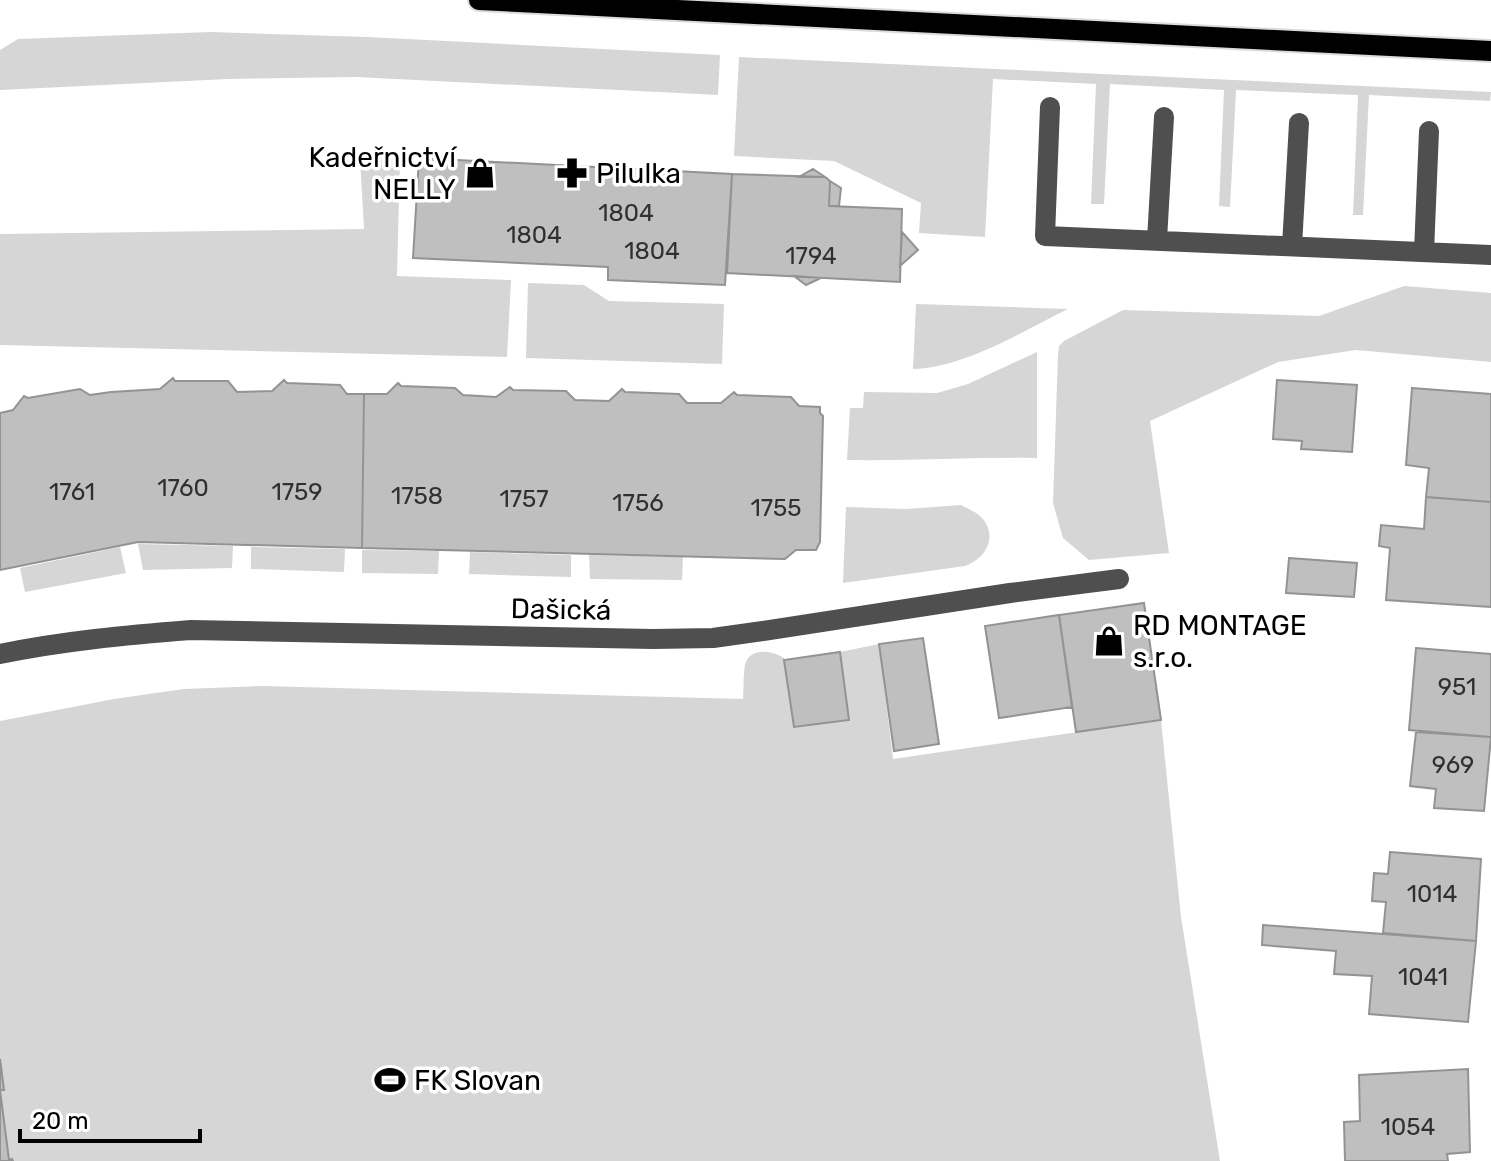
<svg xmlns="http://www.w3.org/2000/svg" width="1491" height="1161" viewBox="0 0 1491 1161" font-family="Rubik,sans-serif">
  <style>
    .green { fill: #d6d6d6 }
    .building { fill: #bfbfbf; stroke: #939393; stroke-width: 2 }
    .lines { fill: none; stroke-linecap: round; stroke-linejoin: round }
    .major-casing { stroke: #dbdbdb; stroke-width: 24 }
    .minor { stroke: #4f4f4f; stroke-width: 20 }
    .major { stroke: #000; stroke-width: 20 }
    .labels { text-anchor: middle; stroke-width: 7; stroke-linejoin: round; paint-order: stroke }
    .number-label { font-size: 24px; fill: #303030 }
    .poi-label { font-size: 28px; fill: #000; stroke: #fff; text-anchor: start }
    .street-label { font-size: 28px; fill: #000; stroke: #fff }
  </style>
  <rect width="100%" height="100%" fill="#fff"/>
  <path class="green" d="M211 32 367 37 720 55 718 95 356 77 228 79 0 90V50L18 39Z
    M739 57 1491 92 1490 101 1369 95 1363 215H1353L1358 95 1236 90 1230 207 1219 206 1224 90 1110 84 1104 204H1091L1096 84 993 79 985 237 919 233 921 203 834 161 734 156Z
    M360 158 400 159 397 276 511 280 507 357 0 345V234L364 229Z
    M528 283 584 285 609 301 724 304 722 364 526 358Z
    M1404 286 1491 293V362L1356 350 1278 362 1150 421 1169 553 1089 560 1063 538 1053 503 1058 355 1059 346 1064 341 1123 310 1319 316Z
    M916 304 1068 309C1021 332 966 367 913 369Z
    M1037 352V458C974 457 911 461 847 460L850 408H863L864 392 937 393 968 384Z
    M961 505C968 509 977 512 983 519 998 538 985 559 965 566L843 583 846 507 906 509Z
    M138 544 233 546 232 568 143 570Z
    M120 547 126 573 25 592 20 568Z
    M251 547 345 549 344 572 251 569Z
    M362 550 439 551 438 574 362 573Z
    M470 552 571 555V577L469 574Z
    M589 555 683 557 682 580 590 579Z
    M879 644 893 759 1161 720 1181 917 1220 1161H0V721L114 699 184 689 263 686 743 699C744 688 743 676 745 665 749 647 772 650 784 658L795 727 849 720 840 652Z"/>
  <path class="building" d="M419 158 732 174 725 285 608 280V267L413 258Z
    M813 169 825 177H799Z
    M732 174 825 177 830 181 829 206 902 209 900 282 727 273Z
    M830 181 841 188 839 206H829Z
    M902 232 918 250 900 266Z
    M794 276 821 278 806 285Z
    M173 378 175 381H228L237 392 272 391 284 380 287 383 340 385 347 394H364L362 548 138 542 0 570V413L13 410 24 396 28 398 80 389 90 395 111 392 160 389Z
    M1277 380 1357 385 1352 452 1301 449 1302 441 1273 439Z
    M398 383 401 386 455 388 463 395 496 397 510 387 513 390 566 391 575 400 609 401 622 389 625 392 679 394 687 403H721L734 392 737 395 791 397 799 406 820 407V413L823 416 820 542 816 550H796L785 559 362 548 364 394H387Z
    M1412 388 1491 394V502L1426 497 1429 468 1406 465Z
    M1426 497 1491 502V607L1386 600 1390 548 1379 546 1381 525 1424 529Z
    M1289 558 1357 563 1354 597 1286 593Z
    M1144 603 1161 720 1076 732 1059 615Z
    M1059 615 1072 707 999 718 985 626Z
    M923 638 939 744 894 751 879 644Z
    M1416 648 1491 654V737L1409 730Z
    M840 652 849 720 794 727 784 660Z
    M1416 732 1491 737 1484 811 1434 808 1436 789 1410 786Z
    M1390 852 1481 859 1476 941 1383 933 1386 902 1372 901 1374 873 1388 874Z
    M1263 925 1476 941 1468 1022 1369 1014 1372 976 1334 974 1336 951 1262 945Z
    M0 1059 4 1090H0L9 1160 12 1159 13 1161H0Z
    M1468 1069 1470 1152 1447 1154 1448 1161H1345L1344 1122 1360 1121 1359 1075Z"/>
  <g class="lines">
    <g class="major-casing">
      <path id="major" d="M479 0 1491 51"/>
    </g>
    <path class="minor" d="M1050 107 1045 236 1491 255
      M1157 240 1164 117
      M1292 246 1299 123
      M1424 252 1429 131
      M0 654C63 641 127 635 191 630L653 639 713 638 763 631 1010 593 1119 579"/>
    <use href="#major" class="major"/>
  </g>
  <defs>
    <g id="shop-bare" transform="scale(2.4)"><path d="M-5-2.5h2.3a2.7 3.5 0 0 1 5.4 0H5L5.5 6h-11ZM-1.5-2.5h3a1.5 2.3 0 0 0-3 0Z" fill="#000" stroke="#fff" stroke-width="2.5" paint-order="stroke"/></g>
    <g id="pharmacy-bare" transform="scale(2.4)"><path d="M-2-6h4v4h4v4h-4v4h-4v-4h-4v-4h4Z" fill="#000" stroke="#fff" stroke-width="2.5" paint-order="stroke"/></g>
    <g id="stadium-bare" transform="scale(2.4)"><path d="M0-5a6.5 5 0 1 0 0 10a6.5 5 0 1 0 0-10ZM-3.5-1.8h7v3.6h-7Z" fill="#000" stroke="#fff" stroke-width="2.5" paint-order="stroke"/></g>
  </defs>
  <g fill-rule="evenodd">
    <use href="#shop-bare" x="480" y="173"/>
    <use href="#pharmacy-bare" x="572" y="173"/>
    <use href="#shop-bare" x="1109" y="641"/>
    <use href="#stadium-bare" x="390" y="1080"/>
  </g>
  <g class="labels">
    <g class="number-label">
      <text x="626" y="221">1804</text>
      <text x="534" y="243">1804</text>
      <text x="652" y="259">1804</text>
      <text x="811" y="264">1794</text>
      <text x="183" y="496">1760</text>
      <text x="72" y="500">1761</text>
      <text x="297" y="500">1759</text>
      <text x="417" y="504">1758</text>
      <text x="524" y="507">1757</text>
      <text x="638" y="511">1756</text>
      <text x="776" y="516">1755</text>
      <text x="1457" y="695">951</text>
      <text x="1453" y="773">969</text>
      <text x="1432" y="902">1014</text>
      <text x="1423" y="985">1041</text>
      <text x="1408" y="1135">1054</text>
    </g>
    <g class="poi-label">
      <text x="456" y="167" text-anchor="end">Kadeřnictví<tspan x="456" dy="32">NELLY</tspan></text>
      <text x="596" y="183">Pilulka</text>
      <text x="1133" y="635">RD MONTAGE<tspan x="1133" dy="32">s.r.o.</tspan></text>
      <text x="414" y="1090">FK Slovan</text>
    </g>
    <g class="street-label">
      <text transform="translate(561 609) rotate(1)" y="10">Dašická</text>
    </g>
  </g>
  <path d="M20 1129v12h180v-12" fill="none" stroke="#000000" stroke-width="4"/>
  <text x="32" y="1129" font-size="24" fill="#000000" stroke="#ffffff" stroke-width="6" paint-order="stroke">20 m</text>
</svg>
